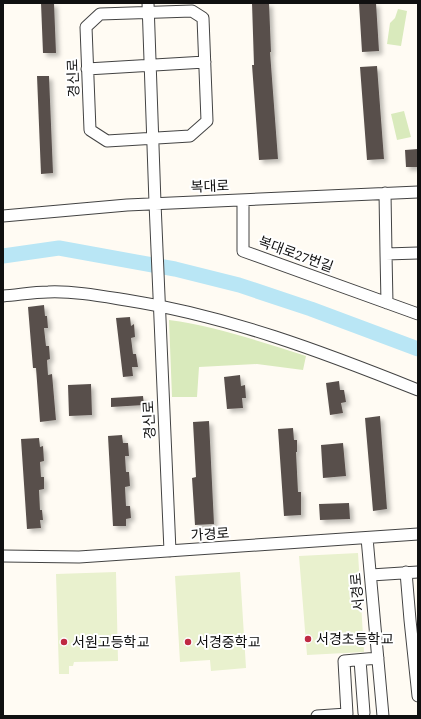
<svg xmlns="http://www.w3.org/2000/svg" width="421" height="719" viewBox="0 0 421 719" font-family="'Source Serif 4','Noto Sans KR',serif">
  <style>
    .green { fill: #d9eabc }
    .pitch { fill: #e9f1ce }
    .lines { fill: none; stroke-linecap: round; stroke-linejoin: round }
    .river { stroke: #b9e6f5; stroke-width: 15 }
    .building { fill: #59504c; filter: url(#shadow) }
    .minor-casing { stroke: #434343; stroke-width: 13 }
    .minor { stroke: #fff; stroke-width: 11 }
    .poi-dot { fill: #bf2942; stroke: #fff; stroke-width: 1.5 }
    .labels { text-anchor: middle; stroke-width: 4; stroke-linejoin: round; paint-order: stroke }
    .street-label { font-size: 14px; fill: #101010; stroke: #fff }
    .poi-label { font-size: 14px; fill: #101010; stroke: #fff; text-anchor: start }
  </style>
  <defs>
    <filter id="shadow"><feDropShadow dx="3.5" dy="3.5" stdDeviation="2" flood-color="#0004"/></filter>
  </defs>
  <rect width="100%" height="100%" fill="#fffbf3"/>
  <path class="green" d="M398 9 407 11 401 46 387 44 390 23 395 18Z
    M404 111 411 137 397 140 391 114Z
    M169 320C215 326 261 342 306 356L303 370 257 364 199 367 197 397H172Z"/>
  <path class="pitch" d="M358 553 364 652 307 655 299 556Z
    M116 572 118 661 74 662 73 666H69V674H59L56 574Z
    M240 572 246 668 211 671 210 660 180 662 175 576Z"/>
  <g class="lines">
    <path class="river" d="M3 256 59 248 175 269 239 285 311 309 418 349"/>
  </g>
  <path class="building" d="M41 3H54L56 53H43Z
    M252 3H269L271 52H270L278 159 259 160 252 65H254Z
    M359 3H376L379 51 362 52Z
    M377 66 384 159 367 160 360 67Z
    M37 76H49L53 173 41 174Z
    M418 149V167H406L405 150Z
    M44 305 45 316H47L48 328H44L46 346H49L50 359 47 360 48 375 52 374 56 420 40 422 36 368H33L28 307Z
    M130 317 131 326 134 324 135 337 131 338 133 354H136L138 367H132L133 376 123 377 116 318Z
    M240 375 241 386 245 385 246 398H242L243 408 227 409 224 377Z
    M339 381 340 390H344L346 402 341 403 343 413 330 415 326 383Z
    M91 384 92 415 69 416 68 385Z
    M143 396 144 405 111 407V398Z
    M380 416 387 509 373 511 365 418Z
    M209 421 214 524 195 525 192 478 196 477 193 422Z
    M293 428 294 440H297V452H296L298 492H301V515L284 516 278 429Z
    M122 435 123 443H128L129 456H125L126 472H129L130 486 125 487 126 506H130L131 518 126 519V526H113L108 436Z
    M39 438 40 447 43 446 44 461 40 462 41 477H44V489L39 490 40 510H42L43 520H40L41 528 27 529 21 439Z
    M343 443 346 476 323 478 321 445Z
    M349 503 350 519 320 520 319 504Z"/>
  <g class="lines">
    <g class="minor-casing">
      <path id="minor" d="M148 3 155 203 170 551
        M192 11 203 18 207 121 190 136 107 141 90 130 86 27 100 14Z
        M87 69 205 62
        M385 193 386 254
        M243 200V251L418 314
        M3 216 127 205 418 192
        M3 296C18 295 33 292 48 292 74 291 101 296 126 300 228 316 323 352 418 390
        M387 303 386 254 418 253
        M367 538 383 716
        M3 556 79 557 418 534
        M406 572 410 620 418 696
        M371 575 418 572
        M360 660 364 713
        M317 716 347 714 344 661 378 658"/>
    </g>
    <use href="#minor" class="minor"/>
  </g>
  <g class="poi-dot">
    <circle cx="308" cy="639" r="4"/>
    <circle cx="64" cy="642" r="4"/>
    <circle cx="188" cy="642" r="4"/>
  </g>
  <g class="labels">
    <g class="street-label">
      <text transform="translate(73 78) rotate(-92)" y="5">경신로</text>
      <text transform="translate(210 186) rotate(-2)" y="5">복대로</text>
      <text transform="translate(296 254) rotate(20)" y="5">복대로27번길</text>
      <text transform="translate(149 420) rotate(-93)" y="5">경신로</text>
      <text transform="translate(210 534) rotate(-4)" y="5">가경로</text>
      <text transform="translate(357 592) rotate(-95)" y="5">서경로</text>
    </g>
    <g class="poi-label">
      <text x="316" y="644">서경초등학교</text>
      <text x="72" y="647">서원고등학교</text>
      <text x="196" y="647">서경중학교</text>
    </g>
  </g>
  <rect width="421" height="719" fill="none" stroke="#101010" stroke-width="8"/>
</svg>
